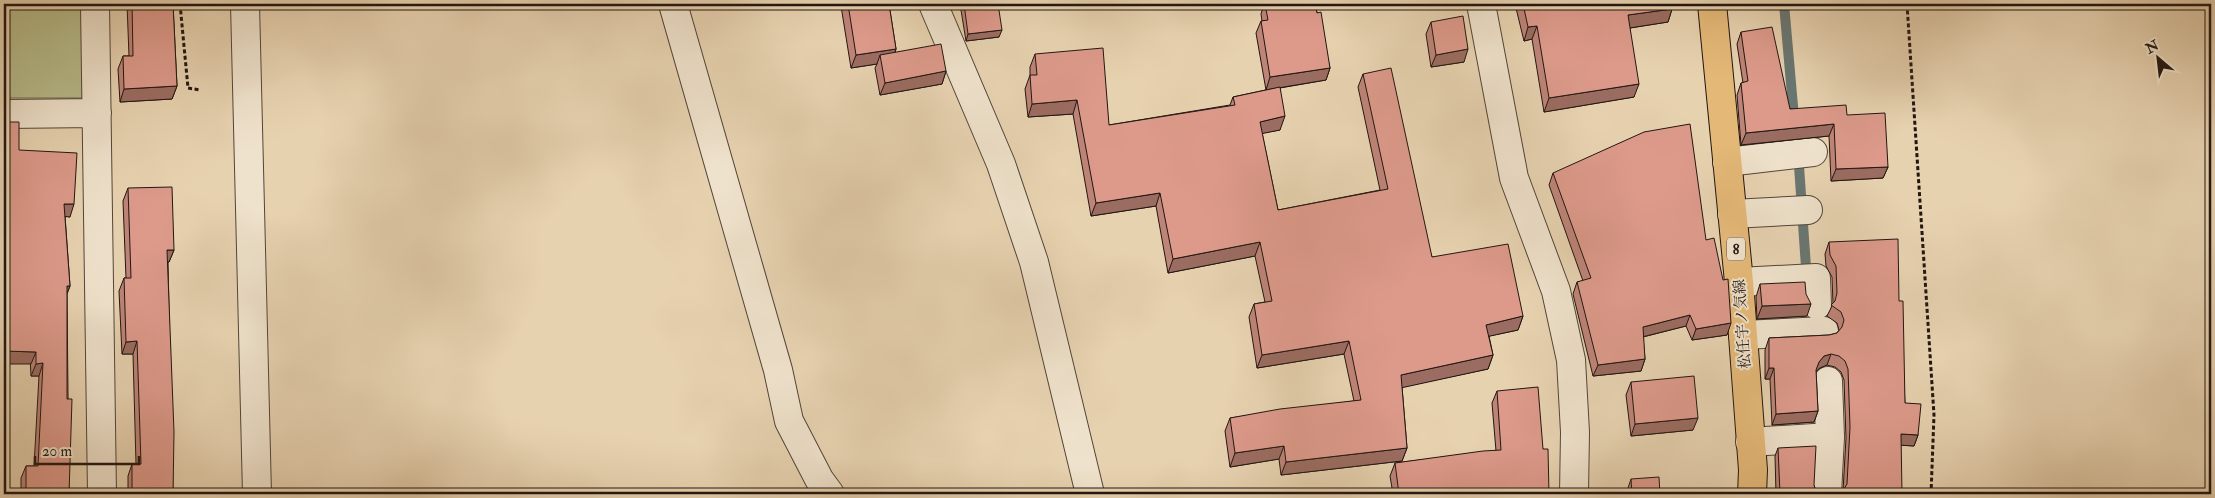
<svg xmlns="http://www.w3.org/2000/svg" width="2215" height="498" viewBox="0 0 2215 498" font-family="'IM FELL Double Pica','Noto Serif JP',serif">
  <style>
    .green { fill: #b7bb8a; stroke: #6c684e }
    .lines { fill: none; stroke-linecap: round; stroke-linejoin: round }
    .stream { stroke: #697672; stroke-width: 10 }
    .minor-casing { stroke: #534539; stroke-width: 30 }
    .major-casing { stroke: #221611; stroke-width: 30 }
    .path { stroke: #221611; stroke-width: 3; stroke-dasharray: 4 2.5; stroke-linecap: butt }
    .minor { stroke: #efe2cc; stroke-width: 28 }
    .major { stroke: #e4b978; stroke-width: 28 }
    .wall { fill: #be8478; stroke: #221611 }
    .shaded-wall { fill: #9b6c61; stroke: #221611 }
    .building { fill: #dd9a8b; stroke: #221611 }
    .labels { text-anchor: middle; stroke-width: 4; stroke-linejoin: round; paint-order: stroke }
    .shield { fill: #efe2cc; stroke: #605349; stroke-width: 1 }
    .shield-label { font-size: 14px; font-weight: bold; fill: #221611 }
    .street-label { font-size: 15px; fill: #221611; stroke: #efe2cc }
  </style>
  <rect width="100%" height="100%" fill="#e7d2b0"/>
  <filter id="stains"><feTurbulence type="fractalNoise" baseFrequency=".004" numOctaves="4"/><feColorMatrix values="0 0 0 0 .2 0 0 0 0 .09 0 0 0 0 .02 0 0 0 .5 -.17"/></filter>
  <radialGradient id="worn" r=".72"><stop offset=".6" stop-color="#630" stop-opacity="0"/><stop offset="1" stop-color="#630" stop-opacity=".3"/></radialGradient>
  <path class="green" d="M4 4H82L84 98H4Z"/>
  <g class="lines">
    <path class="stream" d="M1784 4 1796 140
      M1799 166 1806 267"/>
    <g class="minor-casing">
      <path id="minor" d="M95 4 102 494
        M245 4 257 494
        M673 4 778 370 789 421 819 479 830 494
        M933 4 1001 164 1034 262 1090 494
        M1481 4 1514 178 1556 291 1571 360 1575 432 1574 494
        M4 114 97 113
        M1727 162 1813 152
        M1732 214 1808 210
        M1739 282 1816 278 1817 305
        M1743 335 1824 331
        M1828 381 1830 437
        M1750 442 1830 437 1827 494"/>
    </g>
    <g class="major-casing">
      <path id="major" d="M1712 4 1739 282 1753 470 1752 494"/>
    </g>
    <path class="path" d="M180 4 188 88 200 90
      M1907 4 1934 415 1931 494"/>
    <use href="#minor" class="minor"/>
    <use href="#major" class="major"/>
  </g>
  <path class="wall" d="M127 4H173L177 86 172 99 120 102 118 69 123 56H129Z
    M842 4H889L896 49 895 53 946 71 942 84 880 95 875 68 877 64 851 68 841 6Z
    M960 4H998L999 37 966 41Z
    M1264 4H1315L1330 68 1326 80 1280 88V130L1262 133 1278 210 1380 190 1358 87 1363 74 1432 257 1523 316 1518 330 1489 336 1493 355 1488 369 1402 387 1407 448 1402 461 1281 475 1279 459 1230 467 1225 431 1230 418 1354 401 1344 354 1257 368 1249 317 1254 304 1265 302 1255 256 1168 273 1156 206 1091 216 1073 114 1028 117 1025 89 1030 75V67L1035 54 1109 125 1230 105 1233 97 1275 88 1266 90 1256 33 1261 21H1262L1261 14Z
    M1515 4H1672V9L1668 22 1630 28 1634 97 1544 112 1532 39 1524 41Z
    M1431 22 1464 62 1431 67 1426 34Z
    M1741 32 1790 109 1847 115 1888 167 1883 178 1831 181 1829 136 1741 145 1737 95 1741 83H1743L1737 44Z
    M19 150 70 217 65 216 70 286 67 294 69 494H21V478L26 466H34L39 376H31Z
    M1553 173 1706 240 1727 335 1692 340 1686 326 1643 337 1645 359 1641 371 1593 376 1573 294 1577 282 1583 281 1549 185Z
    M128 188 174 250 169 262H168L173 494H128V476L132 464H136L133 354H122L119 291 124 278H126L123 201Z
    M1829 242 1899 301 1905 403 1918 435 1914 446 1901 445 1843 491 1846 438 1844 380 1841 372 1835 367 1827 365 1820 368 1816 371 1818 411 1814 422 1772 425 1770 379H1765V350L1769 338 1829 335 1837 333 1839 330 1837 323 1827 316 1833 304 1832 277 1826 266 1825 254Z
    M1760 284 1807 316 1757 319 1756 297Z
    M1631 382 1693 430 1631 436 1626 395Z
    M1497 391 1543 449 1549 494H1393L1390 476 1395 463 1496 451 1492 403Z
    M1778 448 1814 485 1816 492 1817 494H1776L1775 456Z
    M1631 479 1660 494H1627V491Z"/>
  <path class="shaded-wall" d="M1672 9 1668 22 1623 29 1628 15Z
    M1537 26 1532 39 1524 41 1528 27Z
    M1002 30 999 37 966 41 968 34Z
    M896 49 891 62 880 55 877 64 851 68 856 55Z
    M1468 49 1464 62 1431 67 1436 55Z
    M1330 68 1326 80 1266 90 1270 77Z
    M946 71 942 84 880 95 885 83Z
    M1639 84 1634 97 1544 112 1549 98Z
    M177 86 172 99 120 102 124 89Z
    M1077 100 1073 114 1028 117 1032 104Z
    M1285 116 1280 130 1255 135 1260 122Z
    M1834 124 1829 136 1741 145 1746 133Z
    M1888 167 1883 178 1831 181 1836 169Z
    M1160 193 1156 206 1091 216 1096 203Z
    M64 204H74L70 217 60 216Z
    M1260 242 1255 256 1168 273 1173 259Z
    M167 250H174L169 262H163Z
    M67 286H70L65 298Z
    M1811 304 1807 316 1757 319 1762 306Z
    M1690 315 1686 326 1638 338 1643 327Z
    M1523 316 1518 330 1481 338 1486 325Z
    M1731 323 1727 335 1692 340 1696 329Z
    M137 341 133 354H122L126 342Z
    M1349 341 1344 354 1257 368 1262 355Z
    M4 351 36 352 31 364H4Z
    M1831 354 1827 365 1820 368 1814 373 1819 362 1824 356Z
    M1493 355 1488 369 1396 389 1401 375Z
    M1645 359 1641 371 1593 376 1598 365Z
    M43 363 39 376H31L36 364Z
    M1769 368H1774L1770 379H1765Z
    M1818 411 1814 422 1772 425 1776 414Z
    M1698 418 1693 430 1631 436 1635 424Z
    M1901 434 1918 435 1914 446 1897 445Z
    M1284 446 1279 459 1230 467 1235 453Z
    M1407 448 1402 461 1281 475 1286 462Z"/>
  <path class="building" d="M132 4H173L177 86 124 89 123 56H133Z
    M848 4H889L896 49 856 55Z
    M964 4H998L1002 30 968 34Z
    M1265 4H1315L1317 13 1321 12 1330 68 1270 77 1261 21 1268 20Z
    M1523 4H1672V9L1628 15 1639 84 1549 98 1537 26 1528 27Z
    M1463 16 1468 49 1436 55 1431 22Z
    M1772 27 1790 109 1846 105 1847 115 1885 113 1888 167 1836 169 1834 124 1746 133 1741 83 1748 81 1741 32Z
    M941 44 946 71 885 83 880 55Z
    M1103 48 1109 125 1235 105 1233 97 1280 87 1285 116 1260 122 1278 210 1388 189 1363 74 1391 68 1432 257 1508 244 1523 316 1486 325 1493 355 1401 375 1407 448 1286 462 1284 446 1235 453 1230 418 1280 409 1361 400 1349 341 1262 355 1254 304 1272 301 1260 242 1173 259 1160 193 1096 203 1077 100 1032 104 1030 75H1037L1035 54Z
    M4 122H19V150L77 153 74 204H64L70 286H67V399H72L69 494H26V466H38L43 363 36 364V352L4 351Z
    M1690 124 1706 240 1714 238 1723 280 1728 279 1731 323 1696 329 1690 315 1643 327 1645 359 1598 365 1577 282 1591 278 1553 173 1644 132Z
    M172 187 174 250H167L174 432 173 494H132V464H141L137 341 126 342 124 278H131L128 188Z
    M1898 239 1899 301H1903L1905 403 1921 404 1918 435 1901 434 1902 494H1841L1847 484 1850 427 1848 369 1845 361 1839 356 1831 354 1824 356 1819 362 1816 370 1818 411 1776 414 1774 368H1769V338L1829 335 1837 333 1842 327 1844 320 1841 312 1831 305 1835 301 1837 293 1836 266 1830 255 1829 242Z
    M1805 282 1806 294 1811 304 1762 306 1760 284Z
    M1694 376 1698 418 1635 424 1631 382Z
    M1538 387 1543 449H1548L1549 494H1399L1395 463 1483 451 1501 450 1497 391Z
    M1816 446 1814 485 1816 492 1817 494H1780L1778 448Z
    M1659 477 1660 494H1632L1631 479Z"/>
  <g class="labels">
    <rect class="shield" x="1727" y="237.5" width="18" height="23" rx="4"/>
    <g class="shield-label">
      <text x="1736" y="254">8</text>
    </g>
    <g class="street-label">
      <text transform="translate(1742 324) rotate(-94)" y="5">松任宇ノ気線</text>
    </g>
  </g>
  <rect width="2215" height="498" fill="none" stroke="#e7d2b0" stroke-width="20"/>
  <rect x="5" y="5" width="2205" height="488" fill="none" stroke="#221611" stroke-width="2.5"/>
  <rect x="10" y="10" width="2195" height="478" fill="none" stroke="#221611"/>
  <g transform="translate(2158 58) rotate(332)" stroke="#efe2cc" stroke-width="4" paint-order="stroke">
  <path d="M0-4L9 19L0 12L-9 19Z" fill="#221611"/>
  <text y="-8" font-size="14" font-weight="bold" text-anchor="middle" fill="#221611">N</text>
  </g>
  <path d="M35 456v8h104v-8" fill="none" stroke="#221611" stroke-width="2.5"/>
  <text x="42" y="456" font-size="15" fill="#221611" stroke="#efe2cc" stroke-width="4" paint-order="stroke">20 m</text>
  <rect width="100%" height="100%" filter="url(#stains)"/>
  <rect width="100%" height="100%" fill="url(#worn)"/>
</svg>
